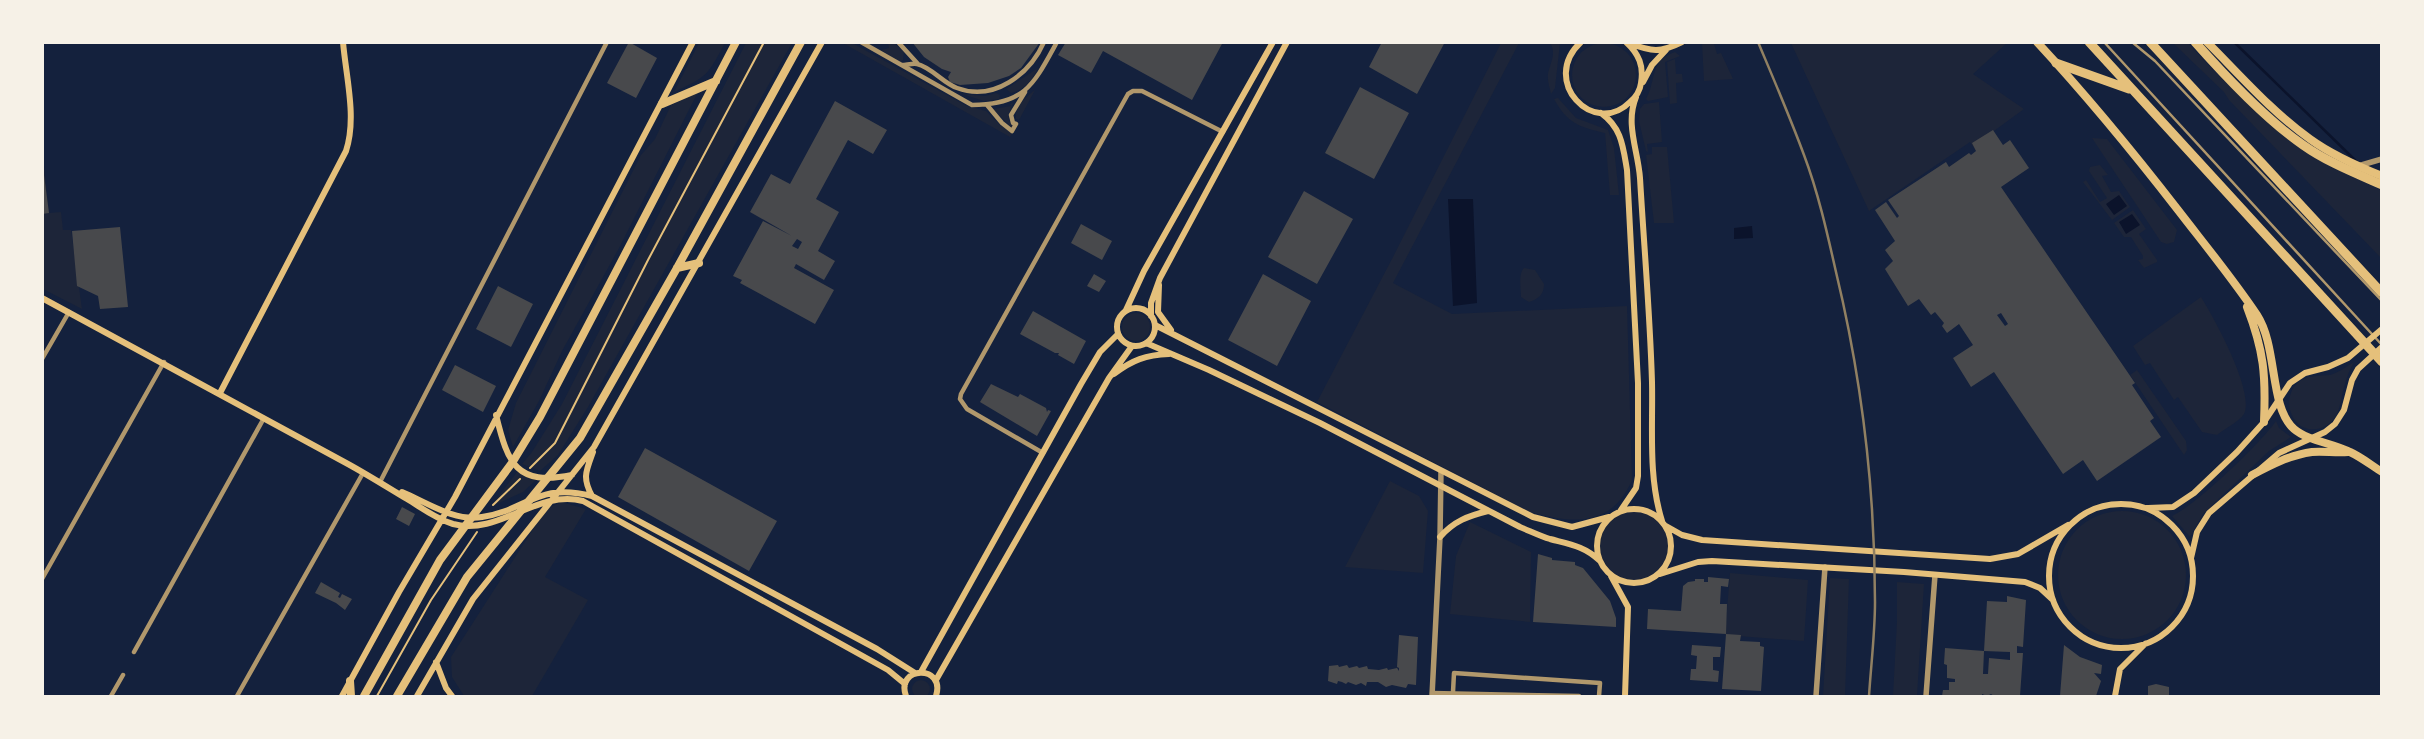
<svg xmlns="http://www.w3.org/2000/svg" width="2424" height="739" viewBox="0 0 2424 739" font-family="'Asap Condensed',sans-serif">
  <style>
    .green { fill: #1d2539 }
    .water { fill: #0b132b }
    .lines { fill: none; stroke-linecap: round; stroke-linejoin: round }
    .stream { stroke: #0b132b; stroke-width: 2.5 }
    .building { fill: #48494c; fill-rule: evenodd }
    .path { stroke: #e5c07b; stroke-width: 2 }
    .service { stroke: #b1986c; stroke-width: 2.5 }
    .minor { stroke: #b1986c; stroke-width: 4.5 }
    .tertiary { stroke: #b1986c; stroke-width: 5.5 }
    .secondary { stroke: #e5c07b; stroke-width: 6 }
    .primary { stroke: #e5c07b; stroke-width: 8 }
    .trunk { stroke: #e5c07b; stroke-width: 8 }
    .motorway { stroke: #e5c07b; stroke-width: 9 }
    .rail { stroke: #918062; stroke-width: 2.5 }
  </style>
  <rect width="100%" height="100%" fill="#14213d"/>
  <path class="green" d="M699 43H725C707 76 708 76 674 92Z
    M746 43H792L588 407 558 455 540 471 522 464 532 452 562 404Z
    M843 43H852L967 106 986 111 999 124 1012 133 1010 137Z
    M888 43H894L904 52 903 60 901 62 881 50 889 48Z
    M1501 43H1519L1393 283 1452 314 1627 306 1632 480C1612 527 1573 524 1530 512L1317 402 1393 257Z
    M1550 43H1560L1555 88 1551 94C1550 88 1547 81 1548 74 1550 63 1557 53 1550 43Z
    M1702 43H1716L1714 44 1717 54 1721 53 1733 79 1704 81Z
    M1791 43H2007L1973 74 2024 109 1983 139 1977 152 1970 142 1869 211Z
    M2173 43H2188C2229 88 2277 133 2330 165 2346 175 2365 181 2381 190V258L2229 100 2224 92Z
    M1572 75a32 32 0 1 1 64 0a32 32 0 1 1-64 0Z
    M1675 52 1680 56 1665 62 1668 97 1648 101 1646 99C1657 79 1649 61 1675 52Z
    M1675 59 1676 74H1682L1683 82 1676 83 1677 103 1670 104 1667 62Z
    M1038 68C1032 80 1025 90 1011 93L1006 89Z
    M1035 90 1019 120 1016 119C1014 107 1027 96 1035 90Z
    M698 92 618 250 562 351 539 401 513 447 508 430 516 403 641 155 655 139 671 105Z
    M996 93 1000 95 999 99 984 101 962 94 985 96Z
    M1558 98 1576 118 1608 130 1614 148 1619 195H1610L1605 133C1579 127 1567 123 1554 99Z
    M1659 102 1662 142 1647 144 1648 152 1646 151 1639 121 1640 109 1644 104Z
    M1013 103 1008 115 1011 125 1014 127 1013 129 993 109 1011 106 1010 104Z
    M2092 138 2107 139 2177 230 2174 242 2167 244 2161 242Z
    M1652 147H1667L1674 223H1654L1646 155 1652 154Z
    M42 148 49 213 61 212 63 230H71L82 309 43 289Z
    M2100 165 2108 175 2102 176 2111 192 2119 191 2130 207 2112 220 2083 182 2086 180 2100 202 2107 198 2089 171 2090 167Z
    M2133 210 2146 229 2139 234 2157 260V262L2144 268 2138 260 2143 259V256L2131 237H2124L2114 223Z
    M1524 268 1535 270 1544 284C1544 294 1539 299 1529 302L1521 297C1521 289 1518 274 1524 268Z
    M2201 297C2214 318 2255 392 2244 414 2239 422 2224 429 2217 435L2202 432 2178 397 2174 400 2150 363 2145 365 2133 346Z
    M1122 327a14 14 0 1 1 28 0a14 14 0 1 1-28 0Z
    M2354 362C2350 369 2347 376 2345 384 2339 401 2342 421 2321 428 2292 437 2278 397 2300 381 2308 375 2320 376 2330 375 2338 373 2346 367 2354 362Z
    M2137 370 2186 441 2187 450 2184 455 2130 375Z
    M2276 421 2279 428 2291 437 2269 451 2203 514 2190 537 2172 516C2195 506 2261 443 2276 421Z
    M518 471 536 480 523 492 490 507Z
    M1390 481 1419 496 1428 511 1423 573 1345 567Z
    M561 502 586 509 545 577 588 600 532 696H464L452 677 451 657 546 509Z
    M2058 575a64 64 0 1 1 128 0a64 64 0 1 1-128 0Z
    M1600 546a34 34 0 1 1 68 0a34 34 0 1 1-68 0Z
    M1470 522 1531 552 1530 622 1450 614 1456 556Z
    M1730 573 1808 580 1804 641 1725 635Z
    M1830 578 1849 579 1845 696H1823Z
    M1897 582 1924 584 1917 696H1893L1897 621Z
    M912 689a9 9 0 1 1 18 0a9 9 0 1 1-18 0Z"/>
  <path class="water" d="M2119 195 2127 206 2114 215 2106 204Z
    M1448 199H1473L1477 303 1453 306Z
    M2132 214 2140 225 2126 234 2119 222Z
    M1752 226 1753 238 1734 239V228Z"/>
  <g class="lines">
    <path class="stream" d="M2234 42 2356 161"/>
  </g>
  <path class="building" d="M629 42 657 58 636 98 607 83Z
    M912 42H1040L1021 68 1009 76 988 83 960 85 950 82 948 77 951 72 942 69 924 57Z
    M1066 42H1223L1192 100 1103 51 1091 73 1058 55Z
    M1382 42H1445L1417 94 1369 67Z
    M1360 87 1409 113 1374 179 1325 153Z
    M835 101 887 130 873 154 848 140 816 199 839 212 818 251 835 261 824 280 796 264 794 268 834 290 815 324 740 283 742 280 733 276 763 221 792 236 750 212 771 174 790 184ZM797 239 802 242 798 249 792 246Z
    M1993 130 2003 145 2010 140 2029 168 2001 187 2135 383 2132 385 2154 418 2150 421 2161 437 2097 481 2083 460 2063 474 1994 372 1971 387 1953 358 1973 345 1959 324 1947 333 1942 326 1944 323 1935 312 1931 315 1919 299 1908 306 1885 269 1893 261 1885 250 1895 241 1875 210 1886 202 1897 218 1899 216 1888 200 1946 162 1949 167 1969 153 1971 155 1976 151 1972 143ZM2001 313 2008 324 2005 326 1997 315Z
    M42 160 49 213 42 214Z
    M1304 191 1353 219 1317 284 1268 257Z
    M1081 224 1112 241 1102 260 1071 243Z
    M120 227 128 307 100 309 98 296 77 286 72 231Z
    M1094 274 1106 281 1099 292 1087 286Z
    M1263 274 1311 301 1277 366 1228 340Z
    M498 286 533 304 511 347 476 329Z
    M1033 311 1086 341 1074 364 1058 355 1059 353H1055L1020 334Z
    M455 365 496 386 483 412 442 390Z
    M991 384 1018 397 1020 394 1046 408 1047 412 1048 410 1051 411 1037 436 980 402Z
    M645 448 777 521 749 571 618 497Z
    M402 507 415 514 409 526 396 519Z
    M1538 554 1552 558V560L1575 562V565L1583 568 1610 601 1616 618V627L1533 622Z
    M1708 577 1729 579 1728 587 1721 586 1720 604H1727L1726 634 1647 629 1648 609 1681 611 1683 586 1688 582 1695 581V579H1704V582H1708Z
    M321 582 340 593 338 597 340 598 342 594 352 599 345 610 336 603 315 593Z
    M2007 596 2026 600 2023 647 2017 646V653H2023L2020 696H1994L1991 694 1987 696 1982 694V696H1942L1943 690H1949V682H1955V679L1947 678V665L1944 664 1945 648 1984 651 1983 674H1988L1989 658 2010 660V652L1984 651 1987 601 2007 602Z
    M1726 634 1741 635 1740 641 1760 642V646L1764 647 1761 691 1722 689Z
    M1399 635 1418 637 1416 685 1408 684 1406 688 1392 685 1386 687 1378 682H1367L1366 686 1361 683 1356 685 1348 682 1346 684 1342 682 1338 681 1337 684 1328 681 1329 666 1338 665 1339 667 1347 665 1349 668 1357 666 1359 668 1367 666 1368 669 1379 670 1387 668 1388 670 1397 668 1399 671V668L1397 667Z
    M1692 645 1721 647 1720 657H1713V670L1719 671 1718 682 1690 680 1691 669H1696L1697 656 1691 655Z
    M2064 645 2080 657 2102 665 2101 674 2094 673 2101 681 2096 696H2060Z
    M2156 684 2169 687V696H2148V686Z"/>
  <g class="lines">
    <path class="path" d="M530 468 555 443 648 260 764 42
      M493 505 520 479
      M377 696 431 600 477 532"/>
    <path class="service" d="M2104 42 2382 345
      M2132 42 2155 61 2382 301"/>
    <path class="minor" d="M861 42 972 105C1025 105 1034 84 1057 42
      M898 42 918 64
      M902 65C906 65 913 63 917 64 931 67 943 83 957 88 994 102 1030 74 1044 42
      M987 105 1002 123 1012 131 1016 124 1013 123 1011 115 1025 92
      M42 359 69 312
      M1043 453 967 409 960 399 961 394 1128 94 1133 91H1142L1223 132
      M380 482 607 42
      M42 579 164 362
      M134 652 264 418
      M1453 692 1454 673 1600 683 1599 696
      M1432 693 1579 696
      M111 696 123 675
      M237 696 363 473"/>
    <path class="tertiary" d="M2358 166 2382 159
      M1432 696 1440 537 1441 471
      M1816 696 1825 567
      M1926 696 1935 575"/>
    <path class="secondary" d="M1581 42C1539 81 1594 138 1630 102 1636 97 1640 91 1641 83 1644 66 1639 54 1626 42
      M1629 43C1652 52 1660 53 1682 42
      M1643 82 1652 65 1666 50
      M1636 97C1625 124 1638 150 1640 178 1644 246 1650 314 1652 382 1653 429 1648 476 1662 521
      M1601 113C1622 128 1623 147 1627 170L1638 383V476L1636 488 1621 510
      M1159 285 1158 312 1171 330
      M42 298C144 354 246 408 348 464 368 475 387 487 407 499 422 508 436 519 453 524 500 536 536 489 583 501L888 670 905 684
      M1117 327a19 19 0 1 1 38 0a19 19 0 1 1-38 0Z
      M1126 310 1144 271 1273 42
      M1151 316V303L1160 278 1287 42
      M1155 325 1533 517 1572 527 1609 517
      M1146 343 1209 370 1320 423 1520 527C1530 531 1540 536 1550 539 1569 544 1585 546 1600 561
      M1114 374C1132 360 1146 355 1169 354
      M220 393 346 151C357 118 346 77 343 42
      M496 415C508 464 516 486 572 475
      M402 492C426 502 455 522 482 517 528 510 537 482 592 496L877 649 915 673
      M592 496C582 478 586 471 593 452
      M2049 576a72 72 0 1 1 144 0a72 72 0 1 1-144 0Z
      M2148 508 2173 507 2194 493 2237 452 2264 422 2290 383 2305 373 2328 367 2348 358 2382 329
      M1597 546a37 37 0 1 1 74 0a37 37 0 1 1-74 0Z
      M1666 526 1682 535 1702 540 1990 559 2018 554 2068 525
      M1440 537C1454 521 1468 516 1488 511
      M2191 558 2197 532 2209 513 2279 453 2325 432 2335 424 2344 410 2352 380 2358 369 2382 347
      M1660 574 1698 562 1712 561 1904 572 2025 582 2040 588 2053 600
      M1611 576 1628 607 1625 696
      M436 662 446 688 452 696
      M921 672 1081 384 1100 352 1118 334
      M936 680 1109 378 1132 346
      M342 696 399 592 455 497 693 42
      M417 696 473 599 594 447 822 42
      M906 696C895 666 946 664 936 696
      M2115 696 2120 669 2145 644"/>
    <path class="primary" d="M2037 42C2087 96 2133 152 2178 210 2205 245 2233 279 2257 315 2278 347 2269 407 2294 429 2308 441 2333 443 2350 452 2361 457 2371 465 2382 472
      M2207 42C2240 75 2272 112 2310 139 2332 155 2357 166 2382 176
      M2247 307C2264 351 2266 375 2264 422
      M2252 475C2271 465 2290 455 2312 452 2323 451 2336 453 2348 452"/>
    <path class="trunk" d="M662 104 716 81
      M677 268 699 263
      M350 681 351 696
      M364 696 440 560 512 463 540 417 736 42
      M397 696 467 577 580 438 677 268 801 42"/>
    <path class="motorway" d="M2089 42 2382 362
      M2150 42 2382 293
      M2195 42C2226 77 2265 119 2303 145 2327 162 2355 173 2382 185
      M2056 63 2129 89"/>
    <path class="rail" d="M1758 42C1774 80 1790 117 1804 155 1818 192 1827 232 1836 272 1862 380 1875 490 1875 602 1875 633 1871 665 1869 696"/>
  </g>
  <rect width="2424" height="739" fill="none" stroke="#f6f1e7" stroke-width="88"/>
</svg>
